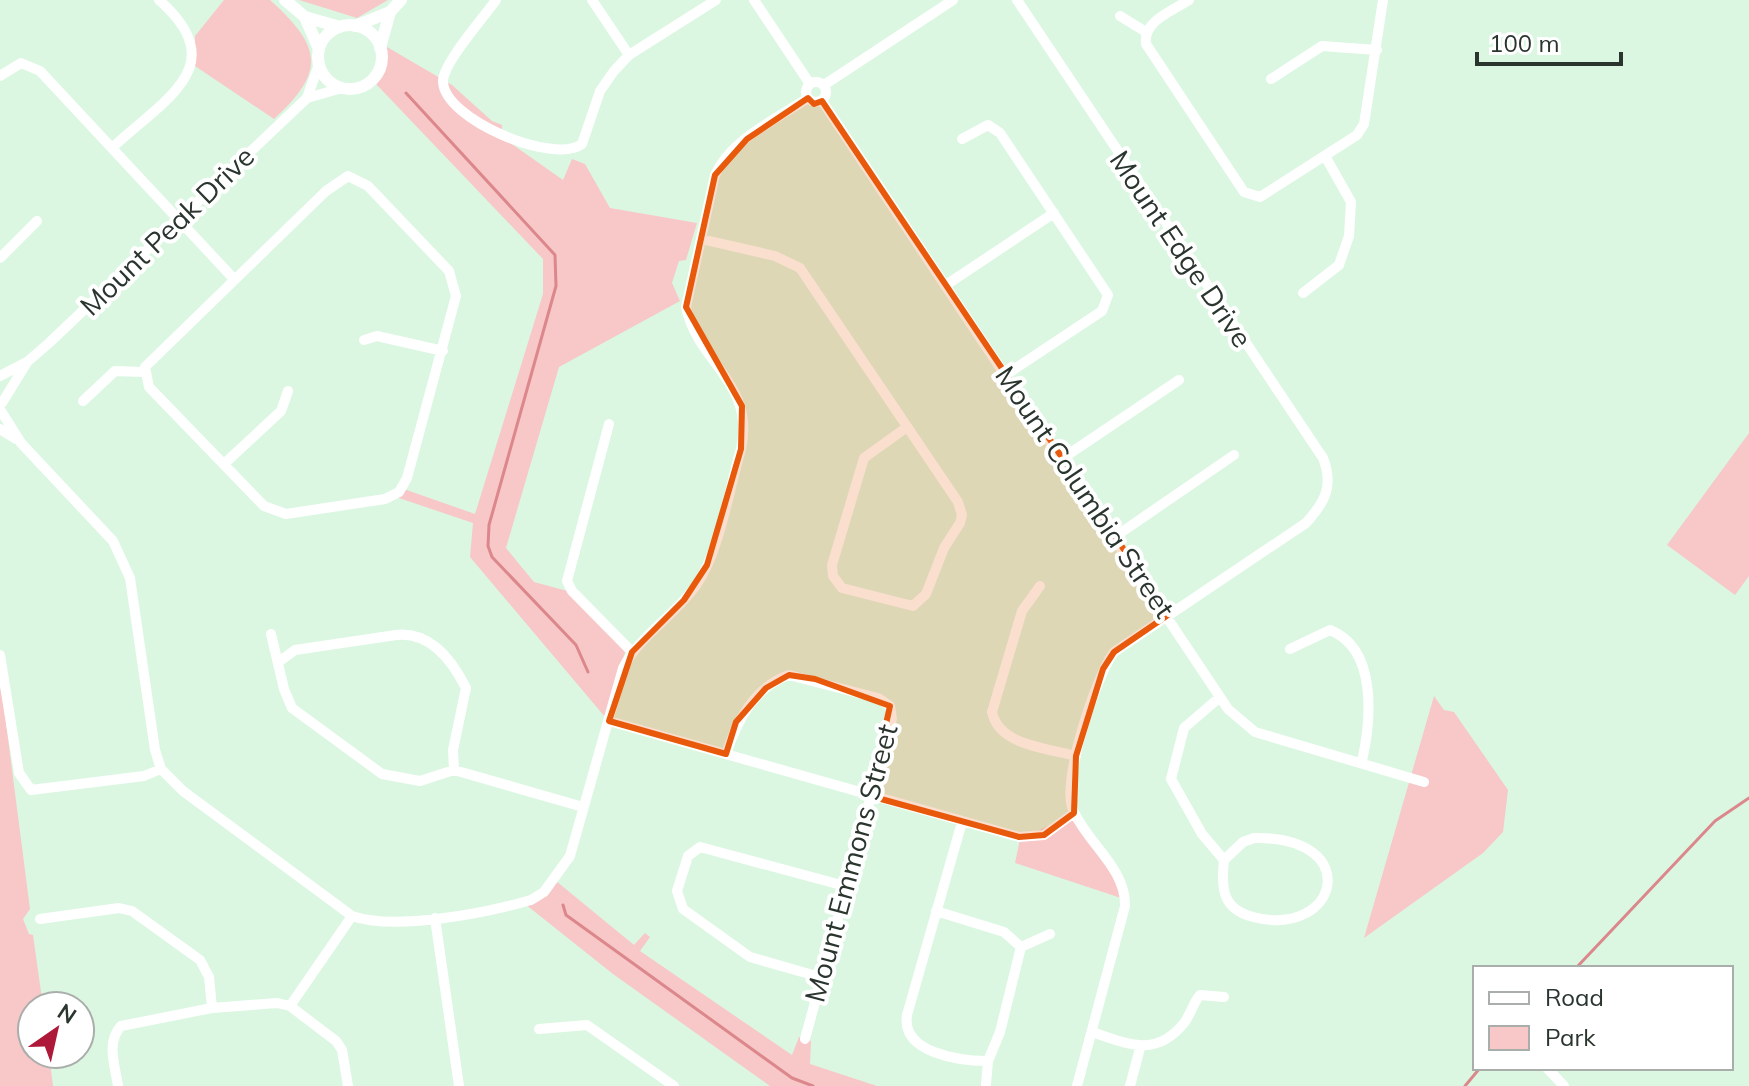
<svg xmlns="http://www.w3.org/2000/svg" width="1749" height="1086" viewBox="0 0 1749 1086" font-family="Mulish,sans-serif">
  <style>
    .green { fill: #f8c7c8 }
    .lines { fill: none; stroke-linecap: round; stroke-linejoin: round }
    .stream { stroke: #db878b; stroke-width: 3 }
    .minor { stroke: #fff; stroke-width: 10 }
    .tertiary { stroke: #fff; stroke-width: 12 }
    .marked { fill: #e8590c; fill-opacity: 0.2; stroke: #e8590c; stroke-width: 6; stroke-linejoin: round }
    .labels { text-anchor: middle; stroke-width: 8; stroke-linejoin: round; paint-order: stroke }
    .street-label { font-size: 28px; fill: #2a352e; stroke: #fff }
  </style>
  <rect width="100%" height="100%" fill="#dbf7e2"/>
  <path class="green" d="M224 0H270C322 47 326 71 274 119L195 66V36Z
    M299 0H388L357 18Z
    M387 47 452 85 492 121 502 125V137L563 180 572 159 585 164 610 208 697 223 686 260 679 261 672 283 680 301 559 367 506 548 534 582 571 592 626 649 605 717 470 557 473 523 393 496 401 488 475 514 543 294V259L376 84 382 71Z
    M1749 433V576L1735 595 1667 545Z
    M0 677 30 909 23 919 29 934 33 935 43 1006H32V1054H49L53 1086H0Z
    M1434 696 1444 710 1454 712 1508 790 1503 832 1483 853 1364 938Z
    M1072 815 1126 891 1124 899 1015 863 1020 839Z
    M556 881 634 945 645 933 650 937 640 951 792 1055 799 1037 811 1041 810 1064 877 1086H770L613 974 525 904Z"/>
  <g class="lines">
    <path class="stream" d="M406 93 555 255 556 286 489 525 488 546 492 557 576 645 588 672
      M563 905 566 915 792 1078 813 1086
      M1576 968 1715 821 1749 798
      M1465 1086 1480 1068"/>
    <path class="minor" d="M496 0C485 16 442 64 443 82 445 120 554 165 582 144L600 91 614 71 629 55 716 0
      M592 0 629 55
      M754 0 810 84
      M1017 0 1323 458C1334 486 1325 502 1306 523L1114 652C1096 676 1061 782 1073 810 1087 843 1126 868 1125 906L1077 1086
      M1189 0C1172 11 1143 21 1146 44L1244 192 1260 197 1357 135 1364 124 1383 0
      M1120 16 1146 32
      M0 76 21 63 40 71 233 278
      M1271 79 1322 46 1377 50
      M806 92a10 10 0 1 1 20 0a10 10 0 1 1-20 0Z
      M824 85 953 0
      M307 98 342 88
      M822 101 1228 709 1255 732 1424 782
      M962 139 988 125 1000 133 1108 295 1102 311 1007 374
      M112 148C164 99 234 66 159 0
      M348 176 368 186 449 271 456 296 407 478 399 492 385 499 286 514 264 506 149 387 145 367 326 191Z
      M701 239 775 256 800 268 958 502 962 515 960 523 944 548 926 594 913 606 842 588 833 576 832 565 864 458 907 427
      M0 258 37 221
      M946 285 1054 213
      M1303 293 1339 265 1349 236 1351 202 1325 156
      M364 340 377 336 443 351
      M0 376 27 362 49 343 307 98 319 64
      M83 401 115 371 144 372
      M2 403 26 364
      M1 411 21 443 113 541 130 578 155 750 161 769 183 791 352 916C395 931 486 913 531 900L544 892 570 856 623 668C641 634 676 615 697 584 720 550 729 489 741 449 756 383 697 362 686 307L715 175C731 139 777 119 808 98
      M609 424 567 581 572 591 632 652
      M0 429 16 439
      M1063 458 1179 380
      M224 464 281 411 288 391
      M1116 536 1234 455
      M1040 586 1022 611 992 712C999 746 1048 748 1076 756
      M271 634 284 689 292 708 382 774 420 781 454 770 583 807
      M1290 649 1330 630C1378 649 1371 721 1362 761
      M0 655 19 773 31 790 144 776 161 769
      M280 661 295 650 396 635C430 631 452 660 466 688L453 750 454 770
      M1220 697 1184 728 1171 779 1202 834 1224 860
      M609 721 1019 837 1044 835 1074 813
      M726 754C737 721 754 687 789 675L878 698 890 706 892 719 805 1039
      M1254 838C1365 836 1339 939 1253 917 1222 909 1221 888 1224 860L1243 842Z
      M936 911 1004 932 1021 947 1000 1032 988 1061C960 1061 901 1053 907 1015L962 822
      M435 918 459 1086
      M40 919 119 908 132 911 200 960 209 977 212 1008
      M1021 947 1050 934
      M820 977 750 957 683 909 677 891 688 856 700 847 845 886
      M290 1006 352 916
      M539 1029 587 1025 674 1086
      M1092 1032C1128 1044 1156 1058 1184 1023 1191 1014 1193 1003 1200 995L1224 997
      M1547 1068 1564 1086
      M986 1084 988 1061
      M118 1086C115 1066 106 1042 121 1026L212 1008 277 1003 290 1006 336 1041 342 1050 348 1086
      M1130 1086 1140 1048"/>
    <path class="tertiary" d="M285 0 305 17 340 27
      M305 17 319 49
      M318 57a32 32 0 1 1 64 0a32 32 0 1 1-64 0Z
      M355 26 390 12
      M380 48 390 12 401 0"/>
  </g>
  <path class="marked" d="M808 98 814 104 822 101 1168 615 1114 652 1103 669 1076 756 1074 813 1044 835 1019 837 870 796 890 706 815 679 789 675 766 688 736 722 726 754 609 721 632 652 684 600 707 565 741 449 742 406 686 307 715 175 747 139Z"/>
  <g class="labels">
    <g class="street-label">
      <text transform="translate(167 231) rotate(-44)" y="10">Mount Peak Drive</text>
      <text transform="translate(1181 249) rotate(56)" y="10">Mount Edge Drive</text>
      <text transform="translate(1085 492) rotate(56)" y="10">Mount Columbia Street</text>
      <text transform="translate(851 863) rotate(-75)" y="10">Mount Emmons Street</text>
    </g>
  </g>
  <rect x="1473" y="966" width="260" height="104" fill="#ffffff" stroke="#aaaeab" stroke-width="2"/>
  <rect x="1489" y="992" width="40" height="12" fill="#ffffff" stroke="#aaaeab" stroke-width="2"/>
  <text x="1545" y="1006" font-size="24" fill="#2a352e">Road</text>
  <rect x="1489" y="1026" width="40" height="24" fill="#f8c7c8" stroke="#aaaeab" stroke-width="2"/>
  <text x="1545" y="1046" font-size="24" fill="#2a352e">Park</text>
  <g transform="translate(56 1030) rotate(34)"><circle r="38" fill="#ffffff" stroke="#aaaeab" stroke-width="2"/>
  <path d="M0-6L14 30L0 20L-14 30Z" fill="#ae1939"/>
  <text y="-12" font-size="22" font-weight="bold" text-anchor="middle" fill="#2a352e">N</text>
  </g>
  <path d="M1477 52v12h144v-12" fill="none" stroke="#2a352e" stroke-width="4"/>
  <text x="1489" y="52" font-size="24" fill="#2a352e" stroke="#ffffff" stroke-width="6" paint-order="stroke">100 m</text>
</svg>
